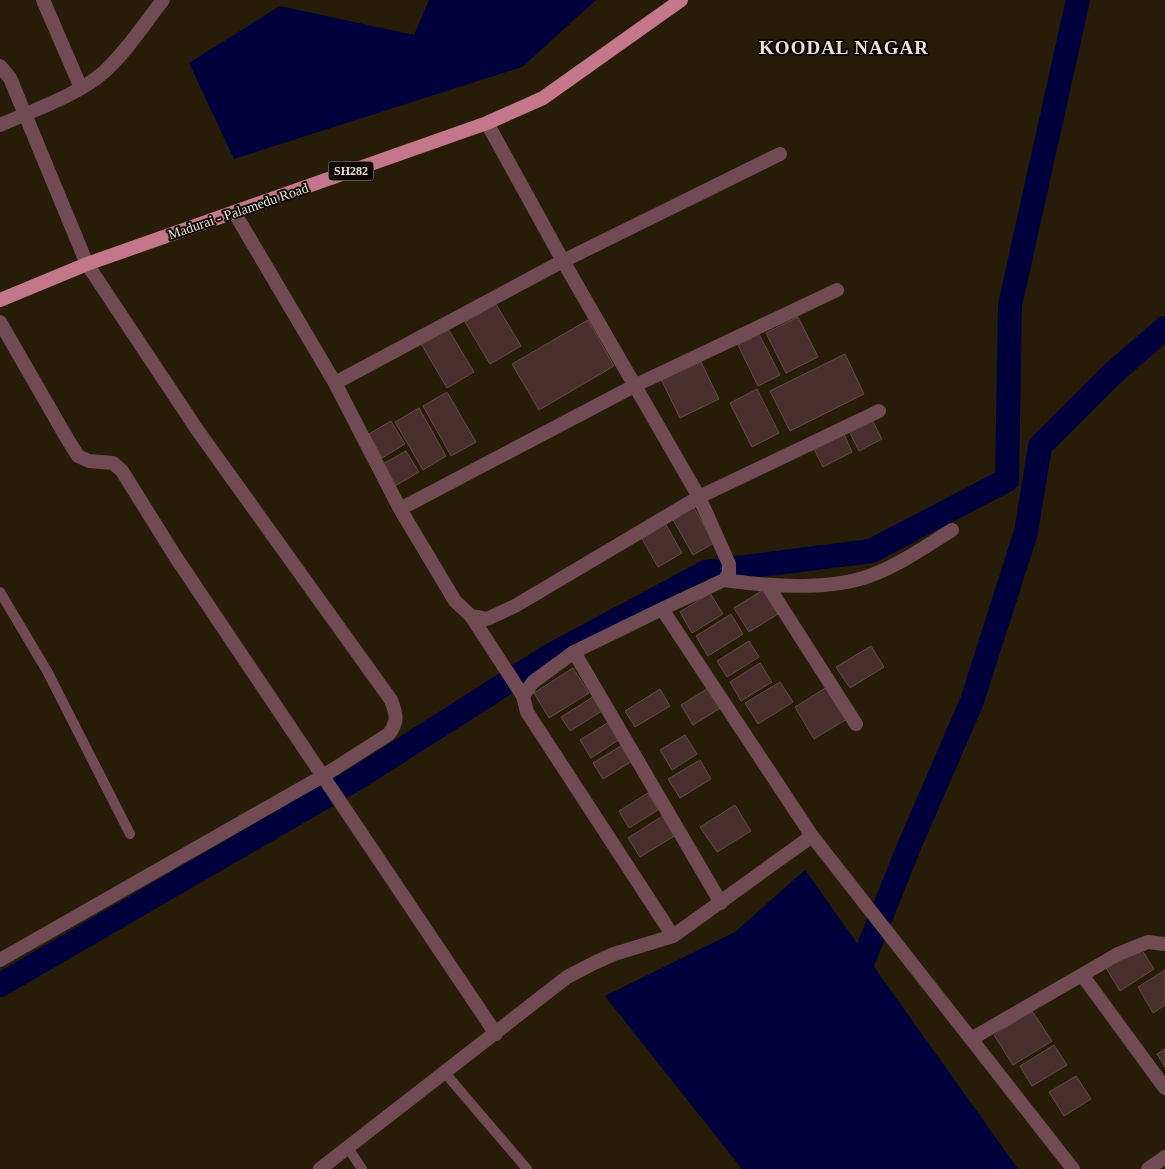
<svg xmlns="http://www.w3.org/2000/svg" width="1165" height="1169" viewBox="0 0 1165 1169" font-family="'Times New Roman',serif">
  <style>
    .water { fill: #00003d }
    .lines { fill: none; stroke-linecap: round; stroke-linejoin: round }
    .canal { stroke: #00003d; stroke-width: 24 }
    .building { fill: #49302e; stroke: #664b49 }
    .service { stroke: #714b54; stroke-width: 10 }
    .minor { stroke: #714b54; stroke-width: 14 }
    .primary { stroke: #c4778a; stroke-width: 14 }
    .labels { text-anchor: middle; stroke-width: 4; stroke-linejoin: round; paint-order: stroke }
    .shield { fill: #0c0702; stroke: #a8a197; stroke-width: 1 }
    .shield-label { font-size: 12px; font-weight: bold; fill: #ebe3d7 }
    .street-label { font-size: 14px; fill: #ebe3d7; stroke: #0c0702 }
    .district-label { font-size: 19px; font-weight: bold; letter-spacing: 1px; fill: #ebe3d7; stroke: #0c0702 }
  </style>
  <rect width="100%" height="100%" fill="#271c08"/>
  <path class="water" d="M429 0H596L522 67 234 159 189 63 280 6 414 35Z
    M805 870 1018 1169H742L605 996 735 932Z"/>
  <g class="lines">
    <path class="canal" d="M854 984 908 849 972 701 1026 532 1040 446 1111 375 1165 328
      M0 985 359 777 549 656 706 572 871 551 1007 480 1010 305 1078 0"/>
  </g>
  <path class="building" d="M496 304 521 346 490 364 465 322Z
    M798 317 818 357 786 373 766 333Z
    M588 320 614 366 539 410 512 364Z
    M447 327 474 372 447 388 420 342Z
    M759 334 780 375 758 386 738 345Z
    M845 354 864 394 790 431 770 391Z
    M699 358 719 399 680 418 660 377Z
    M757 389 779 433 752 447 730 403Z
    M447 392 476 442 451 456 423 406Z
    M419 408 446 456 423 470 395 422Z
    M871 418 882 439 859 451 848 429Z
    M391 421 405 444 382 458 369 434Z
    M843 432 852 452 823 467 813 447Z
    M406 451 419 472 393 487 381 465Z
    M693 506 714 543 693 555 672 518Z
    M665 523 682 553 658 567 641 537Z
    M763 590 778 614 749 632 734 608Z
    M710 593 723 614 692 633 680 612Z
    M731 614 743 634 708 656 696 636Z
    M749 641 759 657 727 677 717 661Z
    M871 646 884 667 850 688 836 667Z
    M760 663 772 682 741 701 730 682Z
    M573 668 589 693 549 718 534 693Z
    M780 682 793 702 758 724 745 703Z
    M710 687 722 707 693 725 681 705Z
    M827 687 847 719 814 739 795 707Z
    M660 689 670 706 635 727 625 711Z
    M596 695 605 709 570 731 561 717Z
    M609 722 620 739 591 758 580 740Z
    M685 735 697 754 672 770 660 750Z
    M624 744 634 760 603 779 593 763Z
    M700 760 711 779 680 798 668 779Z
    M648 793 658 810 629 828 619 811Z
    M735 805 751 831 717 852 700 827Z
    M664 815 676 835 640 857 628 838Z
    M1140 947 1154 969 1120 991 1106 968Z
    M1165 970V1005L1153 1013 1138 987Z
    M1032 1011 1052 1041 1013 1065 994 1035Z
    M1054 1045 1067 1065 1032 1086 1020 1066Z
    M1165 1049V1067L1157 1054Z
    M1076 1076 1091 1099 1064 1116 1049 1092Z"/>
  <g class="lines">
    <path class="service" d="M0 592 47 671 130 834
      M445 1073 527 1169
      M348 1148 362 1169"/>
    <path class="minor" d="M43 0 81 88
      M0 66 10 78 87 264 198 431 391 700C396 714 399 720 389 734L323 776 0 960
      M487 123 563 261 699 497 729 564V573L724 580 662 609 812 836 1073 1169
      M0 125C32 111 78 95 104 72 127 51 144 24 163 0
      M234 212 335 383 400 509 455 601 471 616 487 619 515 606 699 497 879 411
      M0 322 68 440 78 456 89 461 113 463 122 471 175 556 496 1034
      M335 383 563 261 780 154
      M400 509 636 385 837 290
      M724 580C767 586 831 591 872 575 901 564 926 546 952 530
      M768 586 856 724
      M662 609 574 652 721 903
      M471 616 523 696
      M574 652 533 682 523 696 527 712 673 936
      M1082 975 1165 1088
      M971 1039 1118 954 1148 942 1165 944
      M320 1169 567 977 594 963 614 954 673 936 812 836
      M1148 1169 1165 1157"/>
    <path class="primary" d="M0 300 87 264 487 123 543 98 681 0"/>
  </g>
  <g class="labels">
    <rect class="shield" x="328.5" y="161.5" width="45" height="19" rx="4"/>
    <g class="shield-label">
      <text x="351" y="175">SH282</text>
    </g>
    <g class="street-label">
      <text transform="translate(238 211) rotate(-19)" y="5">Madurai - Palamedu Road</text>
    </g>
    <g class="district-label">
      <text x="844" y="54">KOODAL NAGAR</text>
    </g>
  </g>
</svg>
